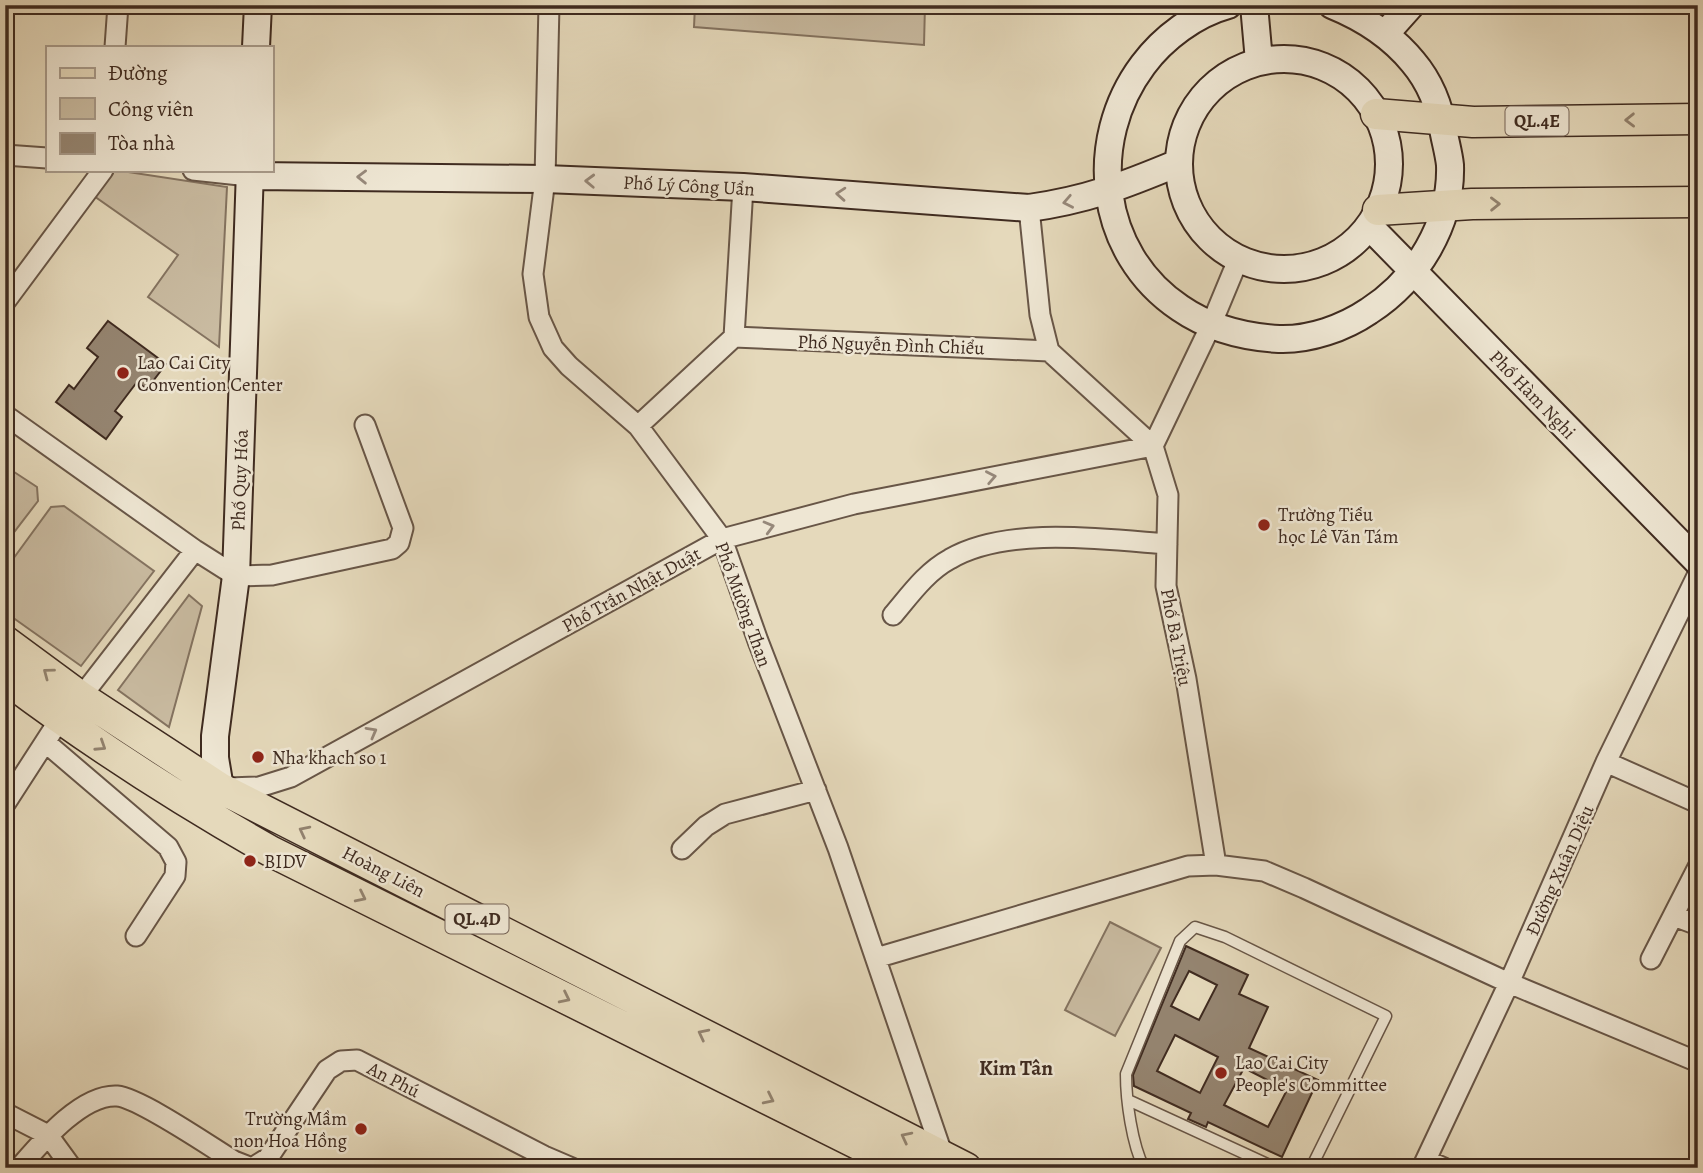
<svg xmlns="http://www.w3.org/2000/svg" width="1703" height="1173" viewBox="0 0 1703 1173" font-family="Alegreya,serif">
  <style>
    .green { fill: #c9bba1; stroke: #847360; stroke-width: 2 }
    .building { fill: #958571; stroke: #3f2b20; stroke-width: 2; fill-rule: evenodd }
    .lines { fill: none; stroke-linecap: round; stroke-linejoin: round }
    .lane-casing { stroke: #685647; stroke-width: 13 }
    .street-casing { stroke: #685647; stroke-width: 23 }
    .secondary-casing { stroke: #3f2b20; stroke-width: 30 }
    .primary-casing { stroke: #3f2b20; stroke-width: 33 }
    .lane { stroke: #eee6d3; stroke-width: 10 }
    .street { stroke: #eee6d3; stroke-width: 19 }
    .secondary { stroke: #eee6d3; stroke-width: 26 }
    .primary { stroke: #e5d9bb; stroke-width: 30 }
    .oneway { stroke: #92826e }
    .oneway2 { stroke: #96887a }
    .poi-dot { fill: #8f2418; stroke: #eee6d3; stroke-width: 2.5 }
    .labels { text-anchor: middle; stroke-width: 5; stroke-linejoin: round; paint-order: stroke }
    .shield { fill: #eee6d3; stroke: #746356; stroke-width: 2 }
    .shield-label { font-size: 18px; font-weight: bold; fill: #3f2b20 }
    .street-label { font-size: 19px; fill: #3f2b20; stroke: #eee6d3 }
    .poi-label { font-size: 19px; fill: #3f2b20; stroke: #eee6d3; text-anchor: start }
    .neighbourhood-label { font-size: 21px; font-weight: bold; fill: #3f2b20; stroke: #eee6d3 }
  </style>
  <rect width="100%" height="100%" fill="#e5d9bb"/>
  <filter id="stains"><feTurbulence type="fractalNoise" baseFrequency=".00286" numOctaves="4"/><feColorMatrix values="0 0 0 0 .2 0 0 0 0 .09 0 0 0 0 .02 0 0 0 .5 -.17"/></filter>
  <radialGradient id="worn" r=".72"><stop offset=".6" stop-color="#630" stop-opacity="0"/><stop offset="1" stop-color="#630" stop-opacity=".3"/></radialGradient>
  <path class="green" d="M695 5H925L924 45 694 27Z
    M115 170 227 187 219 347 148 297 178 255 94 196Z
    M5 466 37 487 38 501 5 544Z
    M64 506 154 571 81 666 5 612V570L51 507Z
    M189 595 202 606 169 727 118 690Z
    M1110 922 1161 948 1115 1036 1065 1010Z"/>
  <path class="building" d="M108 321 166 364 147 389 137 382 115 411 122 417 106 439 56 402 69 385 74 389 98 357 87 348Z
    M1186 946 1248 975 1239 994 1268 1007 1249 1048 1318 1080 1282 1157 1208 1122 1206 1127 1188 1119 1191 1113 1134 1086 1133 1075ZM1189 971 1217 985 1199 1020 1171 1006ZM1175 1035 1218 1057 1200 1093 1157 1071ZM1244 1068 1287 1090 1268 1127 1224 1105Z"/>
  <g class="lines">
    <g class="lane-casing">
      <path id="lane" d="M1128 1100 1276 1168
        M1144 1168C1132 1144 1126 1101 1126 1074L1180 941 1195 927 1225 937 1386 1016 1311 1168"/>
    </g>
    <g class="street-casing">
      <path id="street" d="M549 5 545 179 533 274 539 317 553 348 569 366 638 426 722 539 758 641 838 848 943 1156
        M115 47 118 5
        M5 155 47 158
        M193 170 249 176
        M1029 208 1040 315 1049 351 1153 446
        M5 302 103 170
        M734 337 743 187
        M5 415 195 550 236 576 272 575 392 549 399 543 403 528 365 425
        M638 426 734 337 1049 351
        M893 615C910 595 926 572 950 559 1006 526 1103 539 1167 544
        M45 742 168 847 176 862 175 876 136 936
        M1606 762 1698 803
        M228 788 259 787 291 777 722 539 854 504 1153 446
        M5 804 60 719 81 697 195 550
        M682 849 706 826 725 814 816 790
        M1216 865 1186 679 1166 586 1168 495 1153 446 1211 325 1238 260
        M1674 916 1698 925
        M876 958 1188 866 1216 865 1264 871 1304 888 1509 983 1698 1062
        M1651 959 1698 867
        M5 1113 48 1135 72 1168
        M1426 1160 1444 1168
        M19 1168C40 1144 81 1094 117 1096 140 1098 211 1147 234 1161L252 1168
        M252 1168 268 1158 327 1070 341 1061 357 1060 544 1156 572 1168
        M1422 1168 1509 983 1606 762 1698 574"/>
    </g>
    <g class="secondary-casing">
      <path id="secondary" d="M1228 5C1195 14 1163 38 1143 65 1086 141 1098 253 1180 308 1209 328 1244 337 1279 339 1310 340 1344 328 1369 311 1417 280 1452 224 1450 165 1449 155 1446 144 1444 134 1440 108 1430 82 1413 62 1391 35 1364 18 1332 5
        M1254 5 1259 61
        M1386 33 1411 5
        M256 47 258 5
        M1179 164a105 105 0 1 1 210 0a105 105 0 1 1-210 0Z
        M249 176 545 179 743 187 1029 208C1087 200 1125 185 1178 163
        M1369 226 1698 562
        M220 788 215 758V736L236 576 250 170"/>
    </g>
    <g class="primary-casing">
      <path id="primary" d="M1376 114 1473 122 1698 119
        M1378 210 1472 204 1698 202
        M5 641 81 697 220 788 966 1168
        M5 678C90 742 180 800 272 852L906 1168"/>
    </g>
    <use href="#lane" class="lane"/>
    <use href="#street" class="street"/>
    <use href="#secondary" class="secondary"/>
    <use href="#primary" class="primary"/>
  </g>
  <defs><path id="oneway-chevron" d="M-2-3.5L2.5 0L-2 3.5" fill="none" stroke-width="1.6" stroke-linecap="round" stroke-linejoin="round" transform="scale(1.75)"/></defs>
  <g class="oneway">
    <use href="#oneway-chevron" transform="translate(1630 120) rotate(179)"/>
    <use href="#oneway-chevron" transform="translate(1495 204) rotate(-1)"/>
    <use href="#oneway-chevron" transform="translate(48 673) rotate(-143)"/>
    <use href="#oneway-chevron" transform="translate(101 746) rotate(33)"/>
    <use href="#oneway-chevron" transform="translate(304 831) rotate(-153)"/>
    <use href="#oneway-chevron" transform="translate(361 897) rotate(26)"/>
    <use href="#oneway-chevron" transform="translate(565 998) rotate(26)"/>
    <use href="#oneway-chevron" transform="translate(703 1034) rotate(-153)"/>
    <use href="#oneway-chevron" transform="translate(769 1099) rotate(26)"/>
    <use href="#oneway-chevron" transform="translate(906 1137) rotate(-153)"/>
  </g>
  <g class="oneway2">
    <use href="#oneway-chevron" transform="translate(362 177) rotate(-179)"/>
    <use href="#oneway-chevron" transform="translate(590 181) rotate(-178)"/>
    <use href="#oneway-chevron" transform="translate(841 194) rotate(-176)"/>
    <use href="#oneway-chevron" transform="translate(1068 202) rotate(169)"/>
    <use href="#oneway-chevron" transform="translate(991 477) rotate(-11)"/>
    <use href="#oneway-chevron" transform="translate(769 527) rotate(-15)"/>
    <use href="#oneway-chevron" transform="translate(372 732) rotate(-29)"/>
  </g>
  <g class="poi-dot">
    <circle cx="123" cy="373" r="7"/>
    <circle cx="1264" cy="525" r="7"/>
    <circle cx="258" cy="757" r="7"/>
    <circle cx="250" cy="861" r="7"/>
    <circle cx="1221" cy="1073" r="7"/>
    <circle cx="361" cy="1129" r="7"/>
  </g>
  <g class="labels">
    <g class="shield">
      <rect x="1505.5" y="106.5" width="63" height="29" rx="5"/>
      <rect x="445.5" y="904.5" width="63" height="29" rx="5"/>
    </g>
    <g class="shield-label">
      <text x="1537" y="127">QL.4E</text>
      <text x="477" y="925">QL.4D</text>
    </g>
    <g class="street-label">
      <text transform="translate(689 185) rotate(3)" y="7">Phố Lý Công Uẩn</text>
      <text transform="translate(891 344) rotate(2)" y="7">Phố Nguyễn Đình Chiểu</text>
      <text transform="translate(1533 394) rotate(46)" y="7">Phố Hàm Nghi</text>
      <text transform="translate(239 480) rotate(-88)" y="7">Phố Quy Hóa</text>
      <text transform="translate(631 589) rotate(-29)" y="7">Phố Trần Nhật Duật</text>
      <text transform="translate(744 604) rotate(70)" y="7">Phố Mường Than</text>
      <text transform="translate(1177 637) rotate(79)" y="7">Phố Bà Triệu</text>
      <text transform="translate(1559 870) rotate(-66)" y="7">Đường Xuân Diệu</text>
      <text transform="translate(384 871) rotate(27)" y="7">Hoàng Liên</text>
      <text transform="translate(394 1079) rotate(27)" y="7">An Phú</text>
    </g>
    <g class="poi-label">
      <text x="137" y="369">Lao Cai City<tspan x="137" dy="22">Convention Center</tspan></text>
      <text x="1278" y="521">Trường Tiểu<tspan x="1278" dy="22">học Lê Văn Tám</tspan></text>
      <text x="272" y="764">Nha khach so 1</text>
      <text x="264" y="868">BIDV</text>
      <text x="1235" y="1069">Lao Cai City<tspan x="1235" dy="22">People's Committee</tspan></text>
      <text x="347" y="1125" text-anchor="end">Trường Mầm<tspan x="347" dy="22">non Hoa Hồng</tspan></text>
    </g>
    <g class="neighbourhood-label">
      <text x="1016" y="1075">Kim Tân</text>
    </g>
  </g>
  <rect width="1703" height="1173" fill="none" stroke="#e5d9bb" stroke-width="28"/>
  <rect x="7" y="7" width="1689" height="1159" fill="none" stroke="#3f2b20" stroke-width="3.5"/>
  <rect x="14" y="14" width="1675" height="1145" fill="none" stroke="#3f2b20" stroke-width="2"/>
  <rect x="46" y="46" width="228" height="126" fill="#eee6d3" stroke="#a89b8b" stroke-width="2"/>
  <rect x="60" y="68" width="35" height="10" fill="#e5d9bb" stroke="#a89b8b" stroke-width="2"/>
  <text x="108" y="80" font-size="21" fill="#3f2b20">Đường</text>
  <rect x="60" y="98" width="35" height="21" fill="#c9bba1" stroke="#a89b8b" stroke-width="2"/>
  <text x="108" y="116" font-size="21" fill="#3f2b20">Công viên</text>
  <rect x="60" y="133" width="35" height="21" fill="#958571" stroke="#a89b8b" stroke-width="2"/>
  <text x="108" y="150" font-size="21" fill="#3f2b20">Tòa nhà</text>
  <rect width="100%" height="100%" filter="url(#stains)"/>
  <rect width="100%" height="100%" fill="url(#worn)"/>
</svg>
